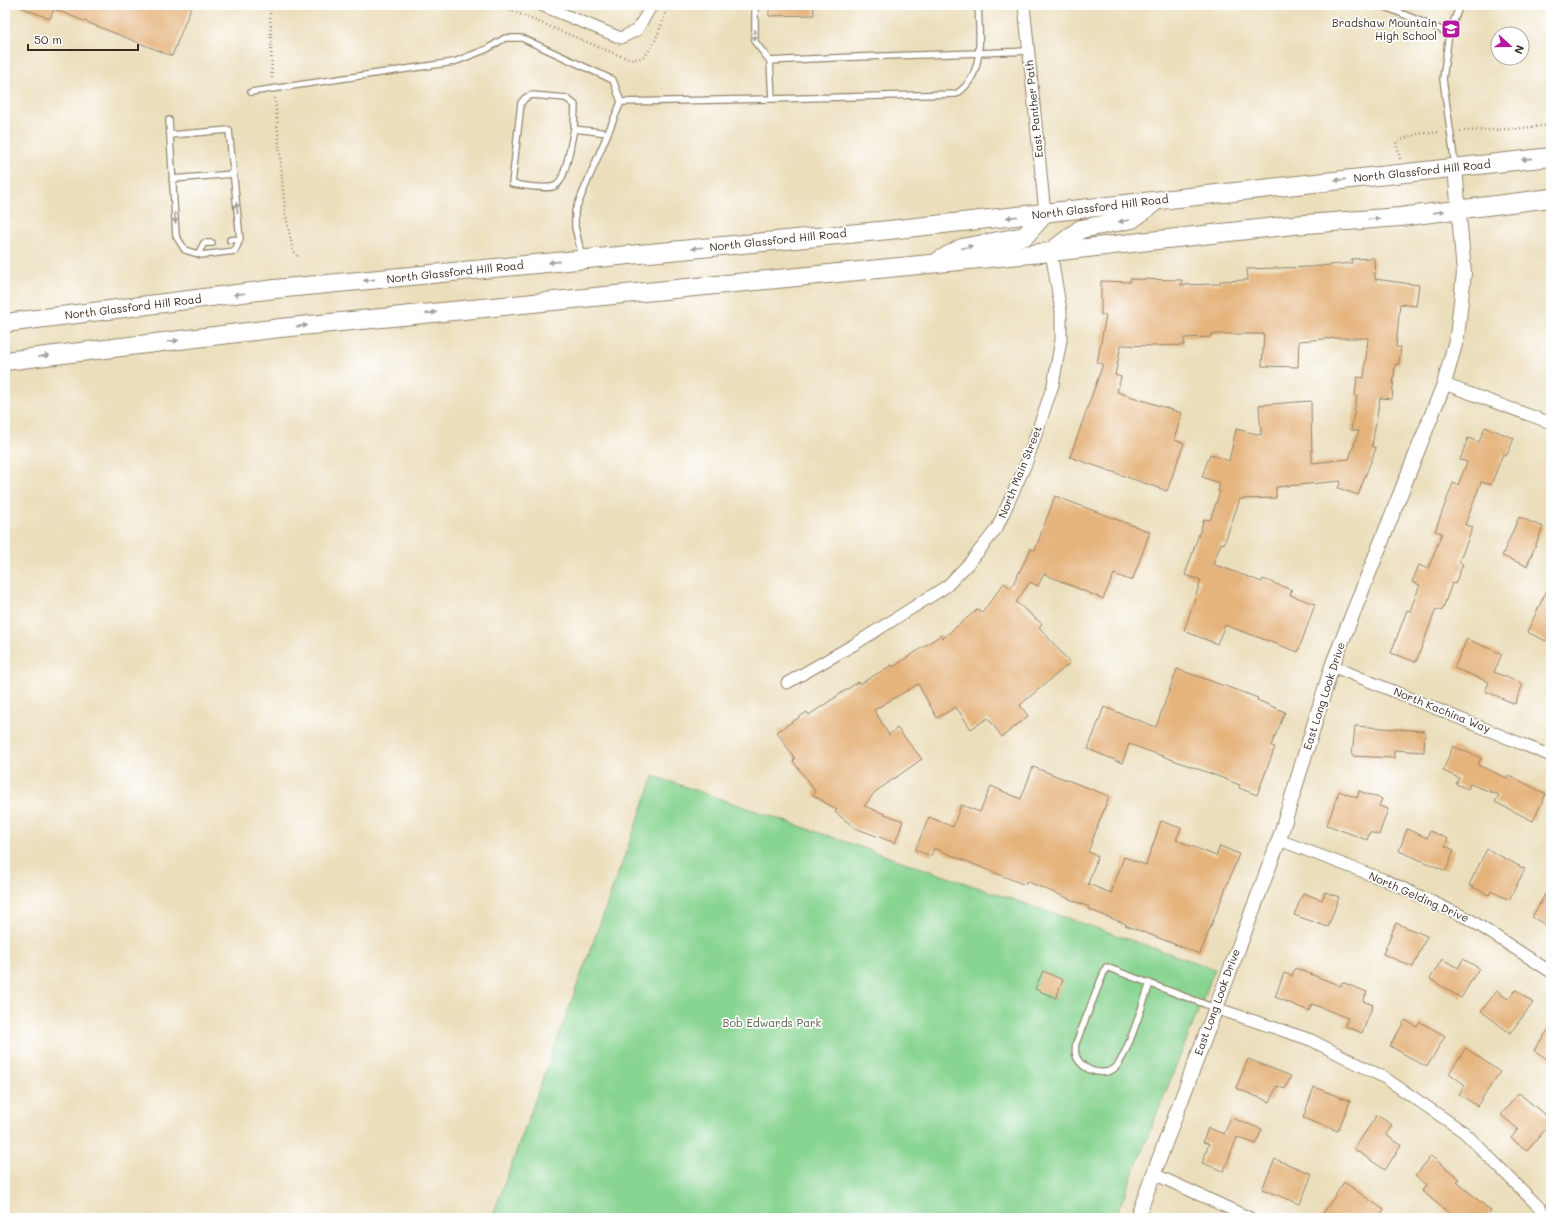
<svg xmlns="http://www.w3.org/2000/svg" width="1556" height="1223" viewBox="0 0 1556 1223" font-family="Mali,sans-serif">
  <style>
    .green { fill: #88d491; stroke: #627f58 }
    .building { fill: #e5b47d }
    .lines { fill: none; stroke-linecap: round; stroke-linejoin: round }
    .service-casing { stroke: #93846c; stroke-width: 8 }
    .minor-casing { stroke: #93846c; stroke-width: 13 }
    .tertiary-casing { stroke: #93846c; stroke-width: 16 }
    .primary-casing { stroke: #93846c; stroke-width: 20 }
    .path { stroke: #93846c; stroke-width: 2.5; stroke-dasharray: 1 3; stroke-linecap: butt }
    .service { stroke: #fff; stroke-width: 5.5 }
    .minor { stroke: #fff; stroke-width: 11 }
    .tertiary { stroke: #fff; stroke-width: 14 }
    .primary { stroke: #fff; stroke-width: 18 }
    .oneway { fill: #a79f9a }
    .labels { text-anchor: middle; stroke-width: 3.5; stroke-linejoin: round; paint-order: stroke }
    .poi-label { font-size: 11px; fill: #3b2a1e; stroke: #fff; text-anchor: end }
    .street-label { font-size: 11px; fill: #3b2a1e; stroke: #fff }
    .park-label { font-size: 11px; fill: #525d40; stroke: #fff }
  </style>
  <rect width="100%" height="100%" fill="#fff"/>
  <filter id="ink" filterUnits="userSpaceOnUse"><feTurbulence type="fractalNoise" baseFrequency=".025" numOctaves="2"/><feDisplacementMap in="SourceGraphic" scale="8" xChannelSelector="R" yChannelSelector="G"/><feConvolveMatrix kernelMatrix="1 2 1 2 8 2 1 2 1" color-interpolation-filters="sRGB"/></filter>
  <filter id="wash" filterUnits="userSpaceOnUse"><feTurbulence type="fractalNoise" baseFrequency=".012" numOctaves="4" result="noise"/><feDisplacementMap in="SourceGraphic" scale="16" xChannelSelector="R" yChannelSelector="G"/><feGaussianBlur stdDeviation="0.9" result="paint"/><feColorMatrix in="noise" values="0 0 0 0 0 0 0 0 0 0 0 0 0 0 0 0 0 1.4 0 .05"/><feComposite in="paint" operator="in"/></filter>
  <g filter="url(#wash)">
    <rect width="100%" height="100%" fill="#ebdebb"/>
    <path class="green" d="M654 776 1215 969 1115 1218H492Z"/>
    <g id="blocks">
      <path class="building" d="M16 5H192L172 56 54 9 50 19Z
        M769 5H813L814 15 769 16Z
        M1374 258 1375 279 1419 285 1416 306 1400 304 1396 347H1401L1399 364H1395L1392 399 1380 398 1372 446 1376 448 1358 495 1338 488 1341 481 1276 487V498L1240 499 1224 544 1221 543 1213 564 1262 582 1263 579 1292 590 1290 595 1315 604 1298 652 1225 625 1217 644 1184 631 1201 580 1185 575 1204 519 1210 520 1220 492 1218 491 1220 483 1202 477 1210 454 1229 461 1236 429 1261 435 1259 405 1311 401 1312 463 1349 459 1359 431 1351 430 1357 396H1355L1357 377 1364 378 1368 338H1337L1299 341 1298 367 1262 366 1264 334H1211V337L1184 338V345L1153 346 1121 345 1115 375 1121 377 1117 392 1182 413 1174 440 1184 443 1167 491 1070 457 1103 364 1097 363 1106 315H1101V281L1130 282V279L1182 280 1181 285 1220 284V281L1248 280 1247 269 1310 267 1352 263 1351 259Z
        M1485 427 1514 438 1507 455 1503 454 1491 485 1481 482 1465 525 1473 527 1459 562 1463 564 1455 584 1452 583 1442 611 1436 609 1416 662 1391 653 1407 610 1410 611 1420 585 1412 582 1419 565 1428 569 1442 533 1435 531 1453 483 1458 485 1467 462 1460 460 1468 438 1479 442Z
        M1055 496 1150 532 1132 581 1114 574 1103 599 1044 574 1038 586 1030 582 1016 602 1042 624 1039 627 1070 663 1020 705 1028 716 1002 737 988 718 971 729 956 707 937 718 918 684 874 710 889 735 897 728 922 759 875 792 864 806 903 821 895 843 855 828 835 812 837 810 813 795 815 791 793 761 795 759 777 732 807 712 809 715 858 682 860 684 892 665 893 667 941 635 943 638 978 609 982 613 1004 583 1011 588 1031 549 1035 550Z
        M1519 517 1543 527 1527 566 1502 556Z
        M1551 581V629L1546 641 1527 632Z
        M1467 639 1502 654 1494 672 1523 684 1515 704 1485 691 1489 682 1454 668Z
        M1177 669 1239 691 1258 698 1257 700 1285 712 1271 746 1275 747 1257 795 1239 788 1240 785 1212 774 1129 744 1122 763 1088 749 1104 707 1156 727Z
        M1355 726 1425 731 1424 752 1394 750V758L1352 756Z
        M1453 746 1481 758 1478 765 1507 778 1508 775 1546 794 1533 821 1495 802 1499 795 1470 784 1468 789 1456 784 1459 778 1443 771Z
        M1033 767 1109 796 1088 852 1098 856 1088 884 1111 893 1124 857 1146 865 1161 821 1181 828 1176 840 1216 856 1220 846 1239 854 1200 954 1125 925 1126 924 1088 909 1089 907 1026 881 1025 885 934 848 931 856 915 850 929 817 953 827 961 805 980 812 991 786 1021 799Z
        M1339 791 1357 798 1359 791 1382 799 1379 806 1388 809 1379 835 1370 832 1367 840 1327 825Z
        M1407 829 1427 838 1430 831 1448 839 1445 846 1454 850 1446 871 1399 851Z
        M1487 849 1525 869 1509 900 1491 891 1489 895 1469 885Z
        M1551 884V928L1532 917Z
        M1325 892 1339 897 1328 927 1294 915 1303 893 1322 900Z
        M1396 923 1427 936 1413 967 1383 954Z
        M1442 959 1458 968 1463 959 1479 968 1461 998 1430 979Z
        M1295 968 1341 986 1342 982 1367 992 1363 1001 1373 1005 1362 1033 1345 1026 1348 1018 1312 1004 1309 1011 1275 997 1284 973 1292 976Z
        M1043 971 1063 980 1056 998 1035 989Z
        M1516 990 1533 1003 1510 1033 1481 1011 1497 991 1508 999Z
        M1405 1020 1417 1027 1420 1022 1445 1036 1427 1067 1390 1046Z
        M1551 1026V1062L1534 1050Z
        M1466 1048 1500 1072 1477 1106 1459 1094 1465 1085 1449 1073Z
        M1248 1059 1291 1076 1285 1089 1277 1086 1270 1102 1236 1088Z
        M1314 1087 1350 1101 1338 1131 1303 1118Z
        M1519 1093 1551 1120V1123L1527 1151 1511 1138 1518 1129 1501 1115Z
        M1377 1115 1392 1125 1386 1135 1401 1145 1385 1170 1354 1149Z
        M1231 1118 1262 1129 1256 1144 1237 1137 1224 1171 1202 1163 1209 1144 1203 1142 1208 1128 1224 1134Z
        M1431 1156 1460 1179 1457 1182 1491 1211 1484 1218H1455L1422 1191 1426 1185 1415 1176Z
        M1275 1159 1312 1174 1300 1204 1262 1189Z
        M1344 1182 1384 1210 1379 1218H1320Z"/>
    </g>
  </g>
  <g filter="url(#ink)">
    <use href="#blocks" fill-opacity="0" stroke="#93846c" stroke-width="1"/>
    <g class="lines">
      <g class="service-casing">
        <path id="service" d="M755 5V42L770 61
          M978 5C979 35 986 75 956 94L772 99 770 61C856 56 942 55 1028 51
          M1381 5 1449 33
          M251 92 454 62 487 49 505 38H522L613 80 621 102 575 211V227L582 257
          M621 102 772 99
          M169 120 176 236 185 250 201 255 235 251 240 239 229 130 170 135
          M574 129C571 141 566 182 555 186 546 190 522 185 512 184L521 103 525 98 532 95 566 98 575 105 574 129 608 133
          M1455 165 1443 79 1449 33 1460 5
          M172 179 233 174
          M230 240 240 239
          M198 254 204 243H212
          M1150 983C1144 1000 1127 1056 1116 1067 1108 1075 1094 1073 1085 1067 1076 1060 1074 1054 1076 1043L1106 967 1215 1008"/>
      </g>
      <g class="minor-casing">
        <path id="minor" d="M541 5 621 38 637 30 652 5
          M1024 5 1045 213
          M1444 384 1551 423
          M1332 666 1551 756
          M787 683 855 644 947 586 971 561 997 528 1026 464 1053 385 1061 340V311L1051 252
          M1279 840 1385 880 1469 919 1551 972
          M1215 1008 1311 1040 1385 1078 1464 1132 1540 1208 1547 1218
          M1154 1174 1250 1218"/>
      </g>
      <g class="tertiary-casing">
        <path id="tertiary" d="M1137 1218 1279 840 1332 666 1444 384 1457 337 1464 273 1455 167"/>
      </g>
      <g class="primary-casing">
        <path id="primary" d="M1052 251 1081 229 1132 219 1156 201
          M940 260 962 248 1025 236 1045 213
          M5 323 275 289 889 230 1551 157
          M5 361 280 328 1051 252 1293 225 1400 217 1551 198"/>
      </g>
      <path class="path" d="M270 5 272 79
        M498 5 618 55C626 58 635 61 642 57 654 52 664 17 668 5
        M275 98 285 212 293 251 299 257
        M1460 131 1513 129 1551 125
        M1400 159 1396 142 1417 134 1441 132"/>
      <use href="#service" class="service"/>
      <use href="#minor" class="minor"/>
      <use href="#tertiary" class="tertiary"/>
      <use href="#primary" class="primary"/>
    </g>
    <defs><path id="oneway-solid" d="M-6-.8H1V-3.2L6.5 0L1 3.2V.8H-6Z"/></defs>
    <g class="oneway">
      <use href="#oneway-solid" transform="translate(755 35) rotate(89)"/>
      <use href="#oneway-solid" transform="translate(1527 159) rotate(174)"/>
      <use href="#oneway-solid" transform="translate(1340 180) rotate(174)"/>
      <use href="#oneway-solid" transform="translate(237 208) rotate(-96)"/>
      <use href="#oneway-solid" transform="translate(1439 212) rotate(-8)"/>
      <use href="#oneway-solid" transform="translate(1012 217) rotate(174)"/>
      <use href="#oneway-solid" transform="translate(175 218) rotate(86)"/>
      <use href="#oneway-solid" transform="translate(1374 219) rotate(-4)"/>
      <use href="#oneway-solid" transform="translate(1124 221) rotate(169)"/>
      <use href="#oneway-solid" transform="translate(967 247) rotate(-14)"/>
      <use href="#oneway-solid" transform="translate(697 248) rotate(174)"/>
      <use href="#oneway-solid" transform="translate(554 262) rotate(174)"/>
      <use href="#oneway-solid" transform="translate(369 280) rotate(174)"/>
      <use href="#oneway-solid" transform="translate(239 294) rotate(173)"/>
      <use href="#oneway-solid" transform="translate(431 313) rotate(-6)"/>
      <use href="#oneway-solid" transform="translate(302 326) rotate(-6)"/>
      <use href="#oneway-solid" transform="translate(173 341) rotate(-7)"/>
      <use href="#oneway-solid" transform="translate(44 356) rotate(-7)"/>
    </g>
  </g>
  <defs>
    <g id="school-square" transform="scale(1)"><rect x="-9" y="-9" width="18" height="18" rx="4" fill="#b5179e" stroke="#fff"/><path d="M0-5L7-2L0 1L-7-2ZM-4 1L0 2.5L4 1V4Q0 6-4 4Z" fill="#fff"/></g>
  </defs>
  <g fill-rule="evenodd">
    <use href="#school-square" x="1451" y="29"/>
  </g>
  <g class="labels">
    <g class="poi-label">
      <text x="1437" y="27">Bradshaw Mountain<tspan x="1437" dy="13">High School</tspan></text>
    </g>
    <g class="street-label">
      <text transform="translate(1034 109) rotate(-96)" y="4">East Panther Path</text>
      <text transform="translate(1422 171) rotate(-6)" y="4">North Glassford Hill Road</text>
      <text transform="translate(1100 207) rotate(-7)" y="4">North Glassford Hill Road</text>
      <text transform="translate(778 240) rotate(-6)" y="4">North Glassford Hill Road</text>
      <text transform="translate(455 272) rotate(-6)" y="4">North Glassford Hill Road</text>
      <text transform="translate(133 307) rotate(-7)" y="4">North Glassford Hill Road</text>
      <text transform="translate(1020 472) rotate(-68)" y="4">North Main Street</text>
      <text transform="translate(1324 696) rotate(-72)" y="4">East Long Look Drive</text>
      <text transform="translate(1442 710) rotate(22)" y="4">North Kachina Way</text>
      <text transform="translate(1419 897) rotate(24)" y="4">North Gelding Drive</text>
      <text transform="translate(1217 1002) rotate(-70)" y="4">East Long Look Drive</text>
    </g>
    <g class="park-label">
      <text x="772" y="1027">Bob Edwards Park</text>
    </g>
  </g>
  <rect width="1556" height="1223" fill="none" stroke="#fff" stroke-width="20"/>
  <g transform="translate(1510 46) rotate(111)"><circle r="19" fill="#ffffff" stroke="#b1aaa5"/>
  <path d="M0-3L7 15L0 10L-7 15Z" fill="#b5179e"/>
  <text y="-6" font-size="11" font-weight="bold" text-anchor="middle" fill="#3b2a1e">N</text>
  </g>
  <path d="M28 44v6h110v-6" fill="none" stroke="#3b2a1e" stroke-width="2"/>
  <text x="34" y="44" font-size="12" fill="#3b2a1e" stroke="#ffffff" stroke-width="3" paint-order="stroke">50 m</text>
</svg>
